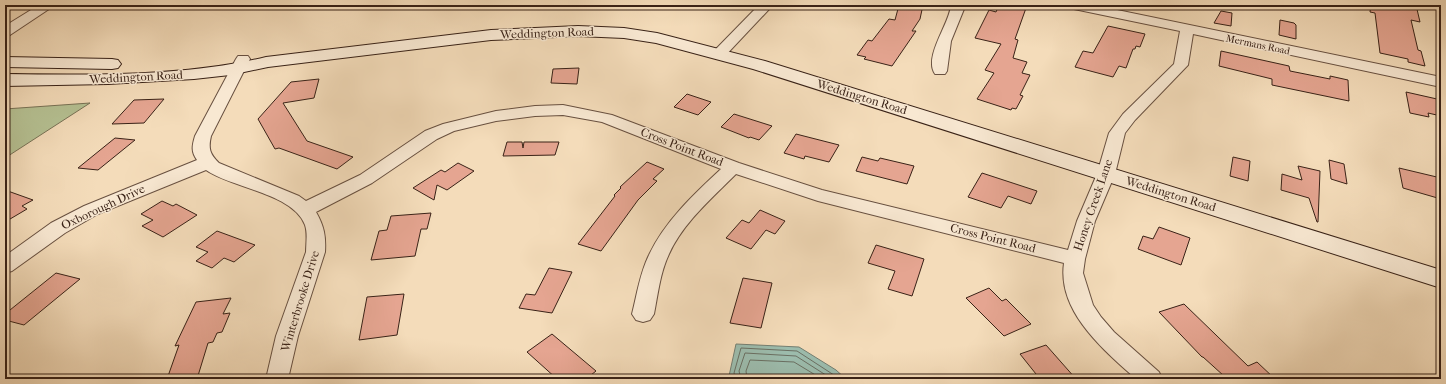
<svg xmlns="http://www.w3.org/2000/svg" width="1446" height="384" viewBox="0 0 1446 384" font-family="'IM FELL French Canon',serif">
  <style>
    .green { fill: #b6c294; stroke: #787256 }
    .water { fill: #9cbcad; stroke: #747e71 }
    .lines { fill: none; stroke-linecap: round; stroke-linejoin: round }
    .shore { stroke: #6a6f62; stroke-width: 1 }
    .building { fill: #e5a591; stroke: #392217 }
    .minor-casing { stroke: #685040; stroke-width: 2 }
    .secondary-casing { stroke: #392217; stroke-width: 2 }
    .minor { fill: #f8e8d2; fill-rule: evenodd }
    .secondary { fill: #f8e8d2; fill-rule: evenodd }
    .labels { text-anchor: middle; stroke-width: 3; stroke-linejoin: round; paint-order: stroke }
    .far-street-label { font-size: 10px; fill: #392217; stroke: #f8e8d2 }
    .street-label { font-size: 12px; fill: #392217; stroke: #f8e8d2 }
  </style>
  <rect width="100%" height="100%" fill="#f4dcba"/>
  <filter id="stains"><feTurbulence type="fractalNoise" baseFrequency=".005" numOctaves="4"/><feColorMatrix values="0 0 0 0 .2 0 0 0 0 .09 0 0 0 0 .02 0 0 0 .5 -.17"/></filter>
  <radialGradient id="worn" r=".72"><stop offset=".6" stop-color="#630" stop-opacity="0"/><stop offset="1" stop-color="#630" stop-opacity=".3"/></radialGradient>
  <path class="green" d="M90 103 5 158V109Z"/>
  <path class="water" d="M736 344 799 347 836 370 846 379H735L729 376Z"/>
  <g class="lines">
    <path class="shore" d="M736 379 734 373 741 348 797 351 840 379
      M741 379 739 371 745 353 796 356 832 379
      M747 379 746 371 750 360 794 362 822 379"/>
  </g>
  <path class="building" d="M899 5H923L920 19 912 31H916L892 66 864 59 866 57 857 55 868 40 872 41 889 19 895 20Z
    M999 5 1026 8 1015 39 1018 40 1013 58 1027 62 1022 73 1030 75 1020 95 1023 96 1016 109 1012 108 1011 110 977 99 994 73 985 70 1001 44 975 38 989 10 996 12Z
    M1371 5H1416L1420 22 1411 20 1418 50 1421 51 1425 66 1408 62V59L1380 53 1375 13 1370 12Z
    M1221 11 1232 13 1231 26 1214 23Z
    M1280 20 1294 23 1296 25V39L1279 35Z
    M1108 26 1145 34 1140 47 1136 46 1135 49H1133L1126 68 1119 66 1113 77 1075 67 1083 51 1093 53Z
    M1221 51 1289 66 1290 71 1330 79V76L1348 80 1349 101 1272 85V79L1219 66Z
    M579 68 577 84 551 83 553 69Z
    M319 79 314 98 283 103 307 141 353 157 337 169 279 148 275 149 258 119 291 82Z
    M1406 92 1437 99 1441 116 1428 113 1429 117 1410 113Z
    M687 94 711 102 698 115 674 107Z
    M164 99 144 123 112 124 134 100Z
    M734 114 772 126 759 140 750 137 749 138 721 127Z
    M796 134 839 145 829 162 805 156 804 159 784 153Z
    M115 138 135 140 98 170 78 168Z
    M507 142H522L523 148 524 142H559L555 155 503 156Z
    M862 157 878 161 880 158 914 166 907 184 856 171Z
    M1233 157 1250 161 1248 181 1230 176Z
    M1329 160 1344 164 1347 184 1331 179Z
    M647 162 664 169 653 179 657 181 638 200 601 251 578 244 615 196 614 195 621 188 620 187Z
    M458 163 474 171 447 190 437 185 434 200 413 188 441 170 445 172Z
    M1298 166 1320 171 1318 222H1317L1309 198 1281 190 1282 174 1302 180Z
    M1399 168 1441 178V199L1403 188Z
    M982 173 1037 191 1031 204 1008 196 1001 208 968 197Z
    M5 190 33 200 22 206 27 209 5 222Z
    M162 201 173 206 176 204 197 215 163 237 142 226 153 220 141 214Z
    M760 210 785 221 775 234 766 230 751 249 726 238 742 220 749 223Z
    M431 213 427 229H421L415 256 371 260 379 231 387 230 391 216Z
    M1159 227 1190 238 1181 265 1138 249 1143 236 1153 239Z
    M217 231 255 245 234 262 224 258 212 268 196 261 208 252 196 247Z
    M876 245 924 259 912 296 888 289 895 271 868 263Z
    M549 268 572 272 552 313 519 308 526 294 535 295Z
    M56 273 80 279 24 325 5 320V314Z
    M743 278 772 283 761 328 730 323Z
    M989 288 1002 301 1006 299 1031 324 1004 336 966 298Z
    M404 294 397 335 359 340 367 297Z
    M231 298 223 314 230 313 222 332 217 333 213 342 208 343 197 379H167L179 345 175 346 196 302Z
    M1184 304 1248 366 1257 362 1275 379H1218L1224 376 1203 357H1202L1159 312Z
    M552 334 596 371 586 379H557L527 352Z
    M1046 345 1076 379H1040L1020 354Z"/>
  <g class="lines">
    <g class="minor-casing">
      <path id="minor" d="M39 5H55L10 35 5 36V26Z
        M759 5H773L724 57H714L712 54 714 51Z
        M951 5H965L964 9 951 41 947 71 945 74H935C923 57 950 23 951 5Z
        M1067 5H1093L1441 77V87L1193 34 1188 65 1135 120 1125 133 1115 174 1095 221 1085 259 1083 273 1093 305 1101 317 1114 332 1159 372 1162 379H1136C1104 350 1057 312 1064 263L818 201 736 174C712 198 683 223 669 254 660 273 658 294 654 314L650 320 643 322 636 320 632 314C637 294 640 273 649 255 665 221 694 194 721 169L602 122 563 115 535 116 496 121 454 131 437 139 372 183 316 212C324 226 326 236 325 252L298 336 288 379H266L276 336 306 252C306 243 308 234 305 225 293 193 231 188 206 170L98 214 65 233 12 271 5 273V256L51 223 84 206 197 160C191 152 192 146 195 136L236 59 238 56H248L250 59 211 136C208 149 210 154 219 163L299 196 306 201 360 175 425 131 443 124 496 111 535 106 563 105 612 115 739 163 822 190 1068 250 1077 221 1097 174 1109 133 1123 114 1174 64 1180 31 1074 9Z"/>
    </g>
    <g class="secondary-casing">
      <path id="secondary" d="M578 26 624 28 657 33 765 61 1441 270V288L753 69 656 43 624 38 578 36 491 40 268 67 230 75 194 79 108 84 5 86V74C89 75 184 77 266 57L491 30Z
        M5 57 112 59 118 60 121 64 118 68 112 69 5 67Z"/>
    </g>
    <use href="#minor" class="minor"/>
    <use href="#secondary" class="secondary"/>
  </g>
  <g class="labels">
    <g class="far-street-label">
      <text transform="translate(1258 44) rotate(12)" y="4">Mermans Road</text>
    </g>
    <g class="street-label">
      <text transform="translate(547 33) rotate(-2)" y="4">Weddington Road</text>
      <text transform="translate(136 77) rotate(-3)" y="4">Weddington Road</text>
      <text transform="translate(862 97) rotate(17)" y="4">Weddington Road</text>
      <text transform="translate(682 147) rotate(21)" y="4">Cross Point Road</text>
      <text transform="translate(1171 194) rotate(17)" y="4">Weddington Road</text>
      <text transform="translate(1093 205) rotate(-71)" y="4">Honey Creek Lane</text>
      <text transform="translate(103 207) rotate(-25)" y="4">Oxborough Drive</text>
      <text transform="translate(993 238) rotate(14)" y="4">Cross Point Road</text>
      <text transform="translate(300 301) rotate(-73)" y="4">Winterbrooke Drive</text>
    </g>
  </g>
  <rect width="1446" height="384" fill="none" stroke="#f4dcba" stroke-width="20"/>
  <rect x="6" y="6" width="1434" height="372" fill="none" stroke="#392217" stroke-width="2"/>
  <rect x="10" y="10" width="1426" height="364" fill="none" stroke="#392217"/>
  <rect width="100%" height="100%" filter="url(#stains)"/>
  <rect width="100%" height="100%" fill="url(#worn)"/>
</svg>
